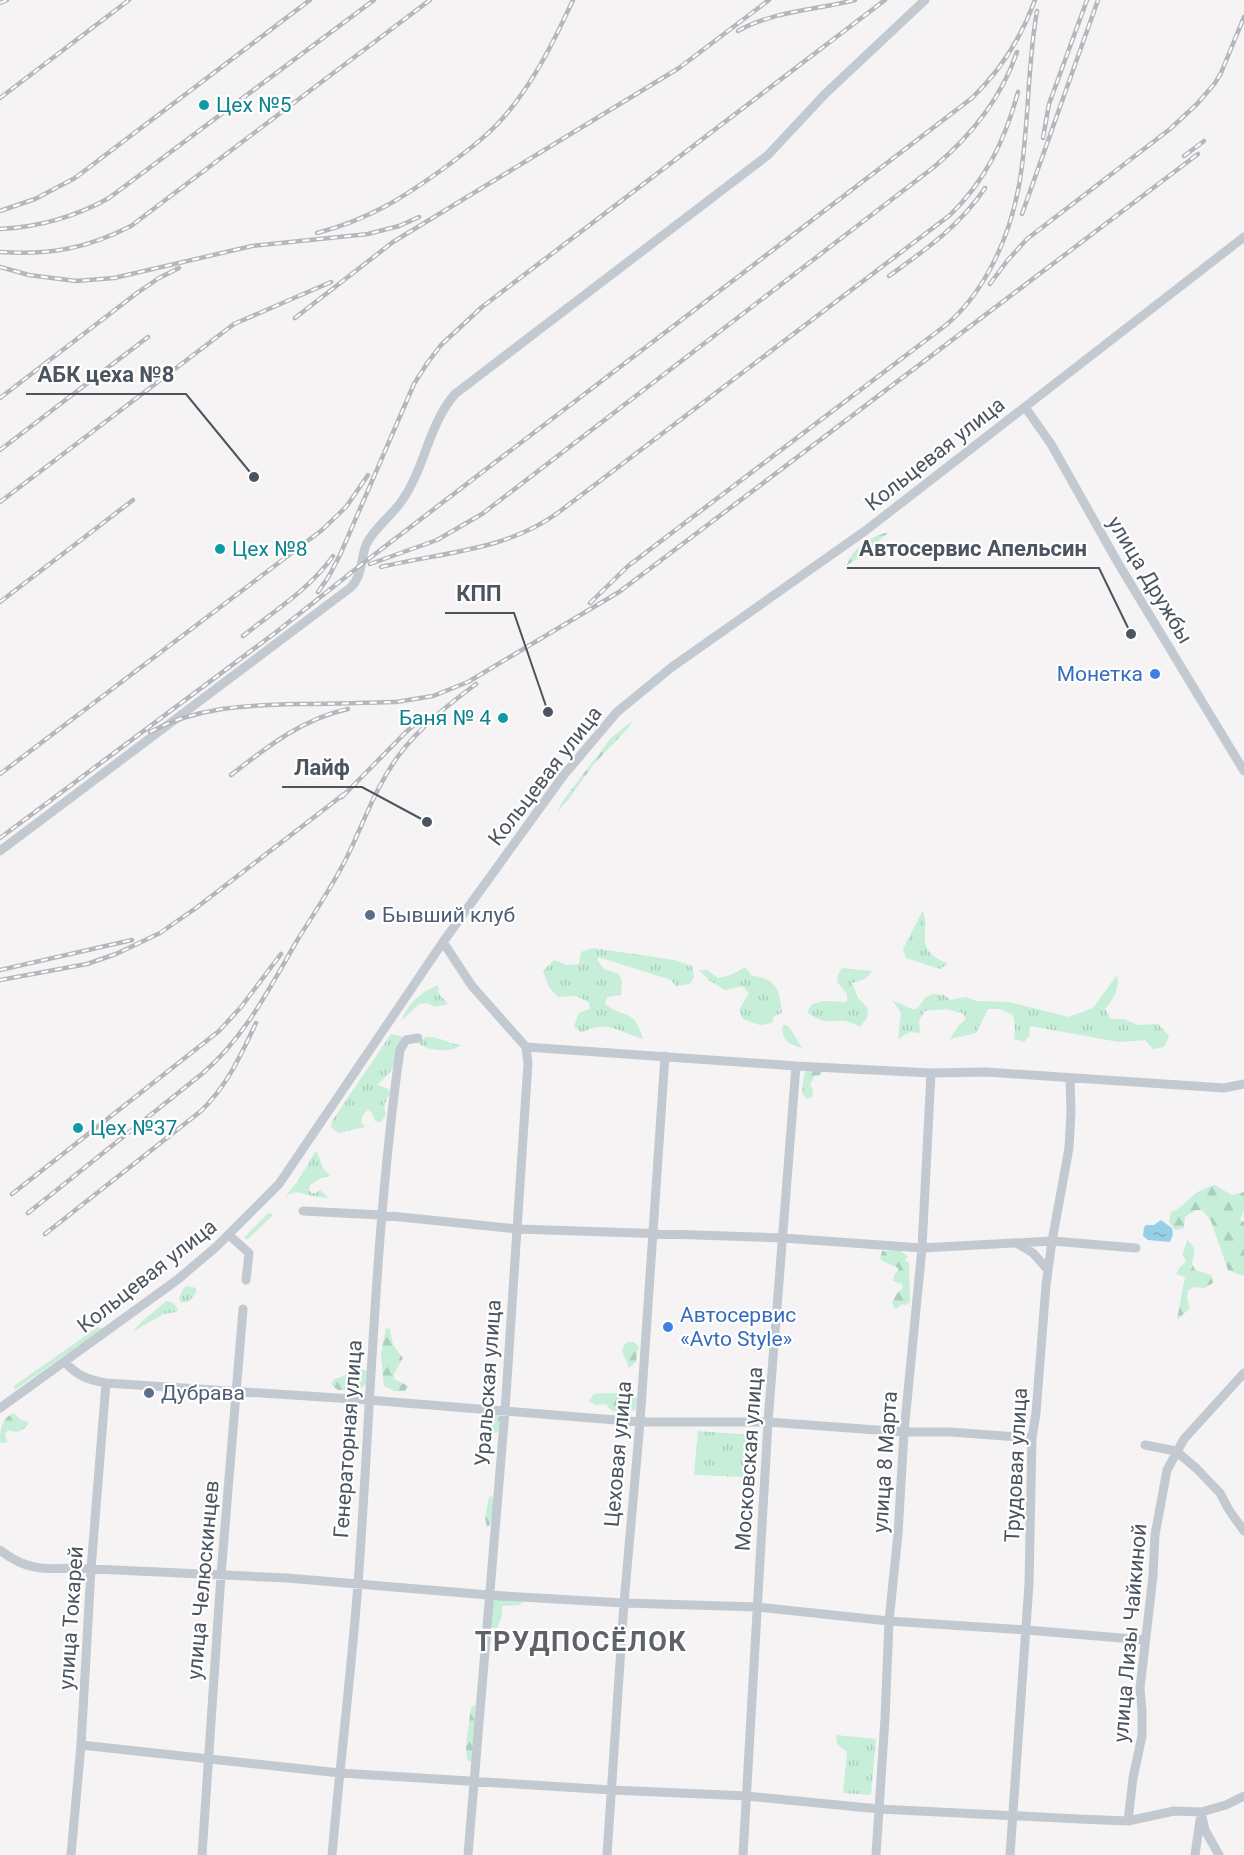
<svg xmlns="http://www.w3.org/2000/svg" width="1244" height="1855" viewBox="0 0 1244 1855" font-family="Roboto,sans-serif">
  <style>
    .grass { fill: url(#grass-tufts) }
    .forest { fill: url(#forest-firs) }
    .water { fill: url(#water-ripples) }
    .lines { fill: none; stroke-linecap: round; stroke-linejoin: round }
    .minor { stroke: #c2c9d0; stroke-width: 9 }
    .rail-casing { stroke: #b5b7bc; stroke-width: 4.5 }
    .rail { stroke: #fff; stroke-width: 2; stroke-dasharray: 7; stroke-linecap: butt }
    .culture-dot { fill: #0f9aa8; stroke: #fff; stroke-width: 2 }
    .shop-dot { fill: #3f7fe0; stroke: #fff; stroke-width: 2 }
    .service-dot { fill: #5c6f8a; stroke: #fff; stroke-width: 2 }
    .labels { text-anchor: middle; stroke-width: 4.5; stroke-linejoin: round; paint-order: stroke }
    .culture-label { font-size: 21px; fill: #0d838f; stroke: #fff; text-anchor: start }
    .street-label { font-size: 21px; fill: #4b545f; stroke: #fff }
    .shop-label { font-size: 21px; fill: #366cbe; stroke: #fff; text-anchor: end }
    .service-label { font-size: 21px; fill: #4e5e75; stroke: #fff; text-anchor: start }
    .district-label { font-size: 27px; font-weight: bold; letter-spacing: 1.5px; fill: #5f6267; stroke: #fff }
    .leader { fill: none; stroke: #4b545f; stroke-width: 2 }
    .callout-dot { fill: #4b545f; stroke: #fff; stroke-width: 2 }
    .callout-label { font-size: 22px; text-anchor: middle; font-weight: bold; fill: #4b545f; stroke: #fff; stroke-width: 4.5; stroke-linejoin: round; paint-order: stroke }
  </style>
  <defs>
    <pattern id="grass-tufts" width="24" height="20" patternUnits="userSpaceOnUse" patternTransform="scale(1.5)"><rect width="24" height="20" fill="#c6eed8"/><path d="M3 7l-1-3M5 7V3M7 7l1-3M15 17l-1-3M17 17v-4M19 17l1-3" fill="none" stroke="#accebc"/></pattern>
    <pattern id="forest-firs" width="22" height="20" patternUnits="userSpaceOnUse" patternTransform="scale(1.5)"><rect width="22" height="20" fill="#c6eed8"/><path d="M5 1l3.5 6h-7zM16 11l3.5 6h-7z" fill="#accebc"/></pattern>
    <pattern id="water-ripples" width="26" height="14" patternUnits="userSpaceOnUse" patternTransform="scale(1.5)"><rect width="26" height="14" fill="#96d0e7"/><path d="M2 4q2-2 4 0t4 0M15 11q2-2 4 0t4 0" fill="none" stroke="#7cabbe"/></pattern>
  </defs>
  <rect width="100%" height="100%" fill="#f5f3f3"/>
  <path class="grass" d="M923 910C931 937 912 948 948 964L940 969 906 958 903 949Z
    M593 948 674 960 692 966 694 977 690 984 676 986 671 980 598 957V961L604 969 619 974 622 981 621 995 607 997 605 1004C625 1020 633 1006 643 1039 618 1032 607 1019 581 1033L574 1026 579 1013 590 1009 589 1002 576 996 558 997 549 987 543 971 554 960 567 965 579 964 581 952Z
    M745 967 752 976C777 978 780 991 782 1013L774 1016 772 1023 760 1025 743 1019 739 1010 749 993 742 986 725 990 710 981 699 970H707L718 978 731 975Z
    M842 968 872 971 865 979 852 983 858 998 868 1008 867 1018 860 1027C842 1016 834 1024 821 1020 816 1018 811 1015 807 1012L812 1004 824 1001 847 1002V994L837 982 838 975Z
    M1117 975C1120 989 1113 999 1105 1009L1111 1019H1124L1138 1025 1158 1024 1169 1036 1164 1047 1153 1049 1145 1040 1119 1042 1030 1026 1029 1036 1024 1042 1014 1039 1015 1028 1013 1015 1000 1009H988L976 1033 950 1039 958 1026 966 1019 962 1013 946 1009 925 1011 919 1020 920 1033 910 1032 898 1039 901 1013 892 1000 912 1009H917L925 998 932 994 944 995 951 1000 966 997 976 1001 1009 1002 1069 1017 1093 1008Z
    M438 985 439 994 448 1004 435 1007 427 1003 419 1004 401 1021C409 1003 419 993 438 985Z
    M783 1025H786L790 1028 802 1048C790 1045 780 1040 783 1025Z
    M391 1034 401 1036 403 1041 391 1071 377 1085 389 1089 390 1093C386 1102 382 1104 386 1115L381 1122 375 1121 371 1112 368 1110 363 1115 361 1122 365 1127 338 1133 331 1127 332 1121Z
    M426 1037C439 1036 449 1044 461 1045 452 1053 427 1051 418 1043Z
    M315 1152H317L323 1168 330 1176 321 1178 310 1185 309 1190 312 1193H316L320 1190 329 1198C322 1197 314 1197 308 1195 298 1192 294 1190 285 1197L298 1181Z
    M270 1213 273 1215 248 1239 244 1238 267 1214Z
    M187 1286 196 1288V1293L189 1301 181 1303 179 1299 183 1289Z
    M166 1301 174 1303 178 1310 176 1312 164 1314 134 1331C138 1323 158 1309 166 1301Z
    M98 1327 102 1329 15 1390 14 1386Z
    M698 1431 751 1435 748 1477 694 1475Z
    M836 1735 876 1739 871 1795 843 1793 847 1752 837 1744Z"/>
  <path class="forest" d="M889 532 862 556 847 565C854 546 870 537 889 532Z
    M632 721 630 726 593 765 568 800 557 812 562 802 611 738Z
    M808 1069 824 1070 820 1075 814 1076 810 1085 813 1090 812 1097 807 1099 802 1093 804 1075Z
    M1214 1185 1232 1195 1244 1192V1209L1240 1220 1244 1222V1276L1228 1270 1211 1221 1202 1210H1196L1185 1217 1184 1228 1175 1230 1169 1221 1171 1212C1181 1208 1184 1204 1191 1197 1198 1191 1206 1188 1214 1185Z
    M1187 1240C1196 1247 1195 1253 1192 1263L1195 1270 1211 1275 1213 1283 1204 1288 1194 1287 1188 1291 1187 1300 1190 1308 1177 1320 1185 1277 1176 1274 1179 1268 1186 1262 1183 1254Z
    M900 1250 908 1257 905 1260 909 1263 910 1302 906 1305 902 1304 896 1309 894 1308 892 1303 897 1293 903 1288 902 1284 893 1281 894 1275 899 1269C893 1264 886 1264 880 1259L882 1251Z
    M386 1328 390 1329 393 1345 403 1358 394 1374V1379L408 1386 405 1391H394L384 1386 381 1354Z
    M628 1342H634L639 1347 637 1351 636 1362 629 1368 622 1351 624 1345Z
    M361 1369 367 1371 366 1383 361 1389 338 1390 332 1385 333 1380Z
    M627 1387 632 1389 638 1400 636 1410C623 1412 614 1417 606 1404L596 1405 589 1401 594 1394C605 1392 620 1396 627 1387Z
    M14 1413 21 1420 28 1422V1425C21 1432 17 1433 8 1430L5 1434 7 1442 0 1443C0 1431 1 1418 14 1413Z
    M493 1413 499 1414 501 1419 498 1432 495 1433 491 1431C490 1425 489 1418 493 1413Z
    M492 1496C495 1505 494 1521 487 1528L485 1517 489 1497Z
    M495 1598 524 1600 519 1605 502 1606V1616L497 1628H493L489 1625 492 1600Z
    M474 1705 477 1707 472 1762 467 1760 466 1745 471 1708Z"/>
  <path class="water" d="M1161 1220 1172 1228 1173 1234 1170 1242 1148 1240 1143 1236 1144 1227 1146 1225H1154Z"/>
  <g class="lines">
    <path class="minor" d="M1025 407 1051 444 1118 563 1244 771
      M0 851 350 588C363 576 360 561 366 545 373 529 391 516 401 502 425 469 428 425 455 394L768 155 825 94 925 0
      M443 942 472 986 526 1047 528 1063 505 1411 468 1855
      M526 1047 796 1066 931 1073 986 1072 1224 1088 1244 1084
      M303 1211 381 1215 517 1229 783 1238 922 1248 1052 1241 1136 1248
      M229 1235 249 1253 246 1280
      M1018 1244 1033 1253 1048 1270
      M65 1362C77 1376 89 1380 106 1383L368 1400 640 1422H768L904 1432H950L1032 1438
      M0 1408 177 1280 216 1247 279 1184 443 942 563 776 617 712 672 667 865 531 1244 237
      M1145 1445 1176 1451 1196 1468 1220 1493 1229 1510 1244 1531
      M0 1550C24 1569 42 1570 72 1568L287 1578 488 1595 624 1603 758 1607 889 1621 1026 1630 1145 1640
      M81 1745 340 1773 612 1790 747 1796 879 1809 1079 1819 1128 1821 1174 1811 1201 1812 1226 1805 1244 1796
      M1201 1812 1205 1830 1219 1855
      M1128 1821 1133 1778 1142 1736V1711L1140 1688 1153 1576 1155 1535 1167 1470 1184 1439 1244 1373
      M71 1855 81 1745 91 1569 106 1383
      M202 1855 221 1575 243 1309
      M332 1855C340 1765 351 1674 358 1584 371 1405 375 1227 400 1050L406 1040 418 1038
      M607 1855 624 1603 640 1422 665 1056
      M743 1855 768 1422 796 1066
      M876 1855 885 1718 889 1621 898 1534 904 1432 922 1248 931 1073
      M1010 1855 1029 1584 1032 1438 1036 1413 1046 1285 1052 1241 1069 1148 1071 1112 1070 1079
      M1195 1855 1200 1820"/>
    <g class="rail-casing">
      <path id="rail" d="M0 3 7 0
        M738 31C773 11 816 10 855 0
        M0 98 129 0
        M1043 138 1049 104 1087 0
        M1184 156 1204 141
        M0 211 35 199 75 178 310 0
        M1022 214 1098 0
        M0 229C39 227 75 217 109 198L374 0
        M317 233C370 219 403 198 447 166 467 151 486 137 503 118 533 84 554 41 573 0
        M0 252C50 255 86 249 131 226L430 0
        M0 267 29 275 60 279 76 281 114 278 252 246 368 234 399 226 419 217
        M889 276C925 250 960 226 985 188
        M990 284 1007 261 1027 239 1170 129 1197 104 1215 83 1221 73 1244 17
        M295 318 393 242 679 68 769 0
        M0 398 137 293 159 278 179 268
        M0 450 148 337
        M0 502 234 324 331 282
        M370 564 437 540 482 514 934 167C972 135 1001 99 1017 52
        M381 567C443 552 506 551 559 512L950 215C986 180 1005 140 1018 92
        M318 592 329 576 340 555 414 384 428 362 441 345 482 307 885 0
        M0 602 133 500
        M590 603 628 566 946 325C964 310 978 291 989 271 1036 187 1021 102 1037 11
        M243 636C274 611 310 589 333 556
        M150 732C197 707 246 705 299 704 331 704 363 703 396 702L433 696 468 682 619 592 1198 154
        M0 774 322 530 346 507 368 475
        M231 775C267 747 302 719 348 709
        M342 797 405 733 425 715
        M0 838 275 633 362 564 972 98C1002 69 1021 38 1035 0
        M0 970 132 940
        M0 980 87 964 116 954 160 933 196 908 348 791
        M12 1194 219 1031 241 1007 281 954
        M28 1213 203 1073C246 1036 270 987 298 939 315 912 333 885 347 857 364 822 376 786 399 755 421 726 448 705 476 684
        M45 1234 201 1111C227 1086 241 1055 256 1023"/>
    </g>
    <use href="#rail" class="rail"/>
  </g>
  <g class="culture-dot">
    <circle cx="204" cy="105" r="6"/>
    <circle cx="220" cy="549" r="6"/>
    <circle cx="503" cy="718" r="6"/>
    <circle cx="78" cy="1128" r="6"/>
  </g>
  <g class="shop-dot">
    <circle cx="1155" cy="674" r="6"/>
    <circle cx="668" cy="1327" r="6"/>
  </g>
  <g class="service-dot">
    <circle cx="370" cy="915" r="6"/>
    <circle cx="149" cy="1393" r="6"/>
  </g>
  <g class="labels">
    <g class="culture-label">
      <text x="216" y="112">Цех №5</text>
      <text x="232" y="556">Цех №8</text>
      <text x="491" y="725" text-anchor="end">Баня № 4</text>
      <text x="90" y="1135">Цех №37</text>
    </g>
    <g class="street-label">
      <text transform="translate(935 454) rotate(-38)" y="7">Кольцевая улица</text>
      <text transform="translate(1150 580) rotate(59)" y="7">улица Дружбы</text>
      <text transform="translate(545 776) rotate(-52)" y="7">Кольцевая улица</text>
      <text transform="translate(147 1276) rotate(-38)" y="7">Кольцевая улица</text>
      <text transform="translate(488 1383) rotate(-86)" y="7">Уральская улица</text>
      <text transform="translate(348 1439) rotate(-86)" y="7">Генераторная улица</text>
      <text transform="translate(618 1454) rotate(-85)" y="7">Цеховая улица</text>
      <text transform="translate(749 1459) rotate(-86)" y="7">Московская улица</text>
      <text transform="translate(885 1462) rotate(-86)" y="7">улица 8 Марта</text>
      <text transform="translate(1016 1465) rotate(-87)" y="7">Трудовая улица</text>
      <text transform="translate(203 1580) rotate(-85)" y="7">улица Челюскинцев</text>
      <text transform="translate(71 1618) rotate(-86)" y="7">улица Токарей</text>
      <text transform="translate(1130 1633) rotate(-85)" y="7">улица Лизы Чайкиной</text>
    </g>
    <g class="shop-label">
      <text x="1143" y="681">Монетка</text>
      <text x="680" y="1322" text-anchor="start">Автосервис<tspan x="680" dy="24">«Avto Style»</tspan></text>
    </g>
    <g class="service-label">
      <text x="382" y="922">Бывший клуб</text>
      <text x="161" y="1400">Дубрава</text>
    </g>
    <g class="district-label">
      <text x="581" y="1651">ТРУДПОСЁЛОК</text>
    </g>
  </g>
  <path class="leader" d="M254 477L186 394H26M1131 634L1099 568H847M548 712L514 613H445M427 822L362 787H282"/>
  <g class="callout-dot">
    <circle cx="254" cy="477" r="6"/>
    <circle cx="1131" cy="634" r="6"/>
    <circle cx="548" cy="712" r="6"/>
    <circle cx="427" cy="822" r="6"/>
  </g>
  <g class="callout-label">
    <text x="106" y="382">АБК цеха №8</text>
    <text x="973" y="556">Автосервис Апельсин</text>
    <text x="479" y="601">КПП</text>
    <text x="322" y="775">Лайф</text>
  </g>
</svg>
